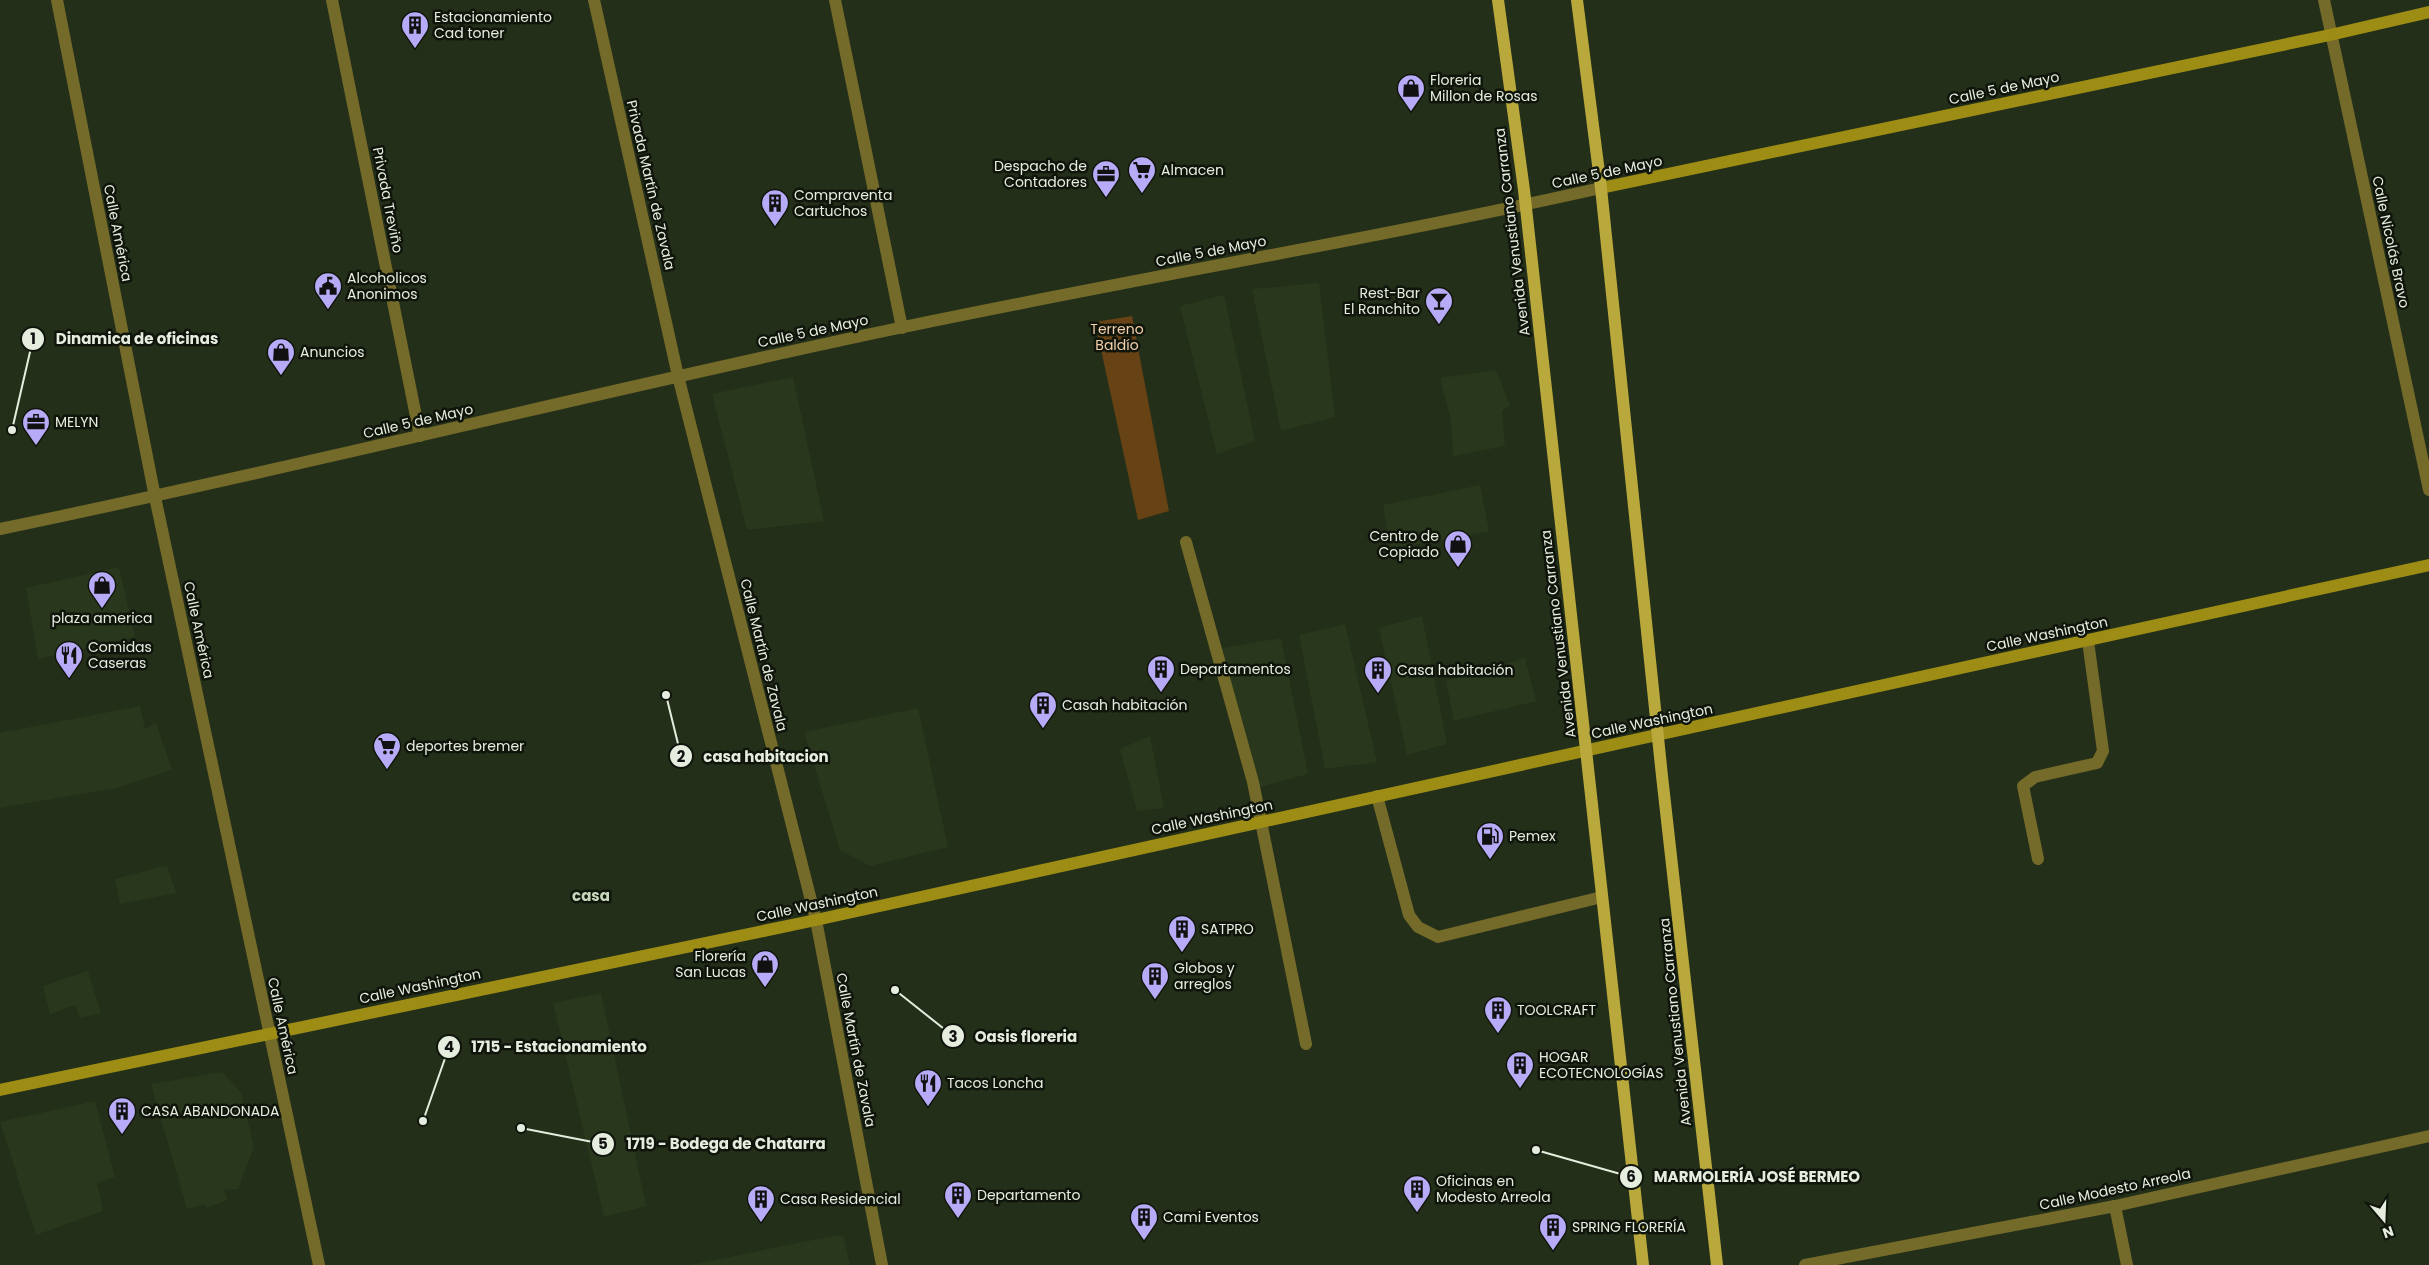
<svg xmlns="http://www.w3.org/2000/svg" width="2429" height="1265" viewBox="0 0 2429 1265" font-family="Poppins,sans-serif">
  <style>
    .built { fill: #29381c }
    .green { fill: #664214 }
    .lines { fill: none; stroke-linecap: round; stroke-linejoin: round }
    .lane { stroke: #746a2a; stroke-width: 12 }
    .street { stroke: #746a2a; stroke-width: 12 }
    .secondary { stroke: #9e8d15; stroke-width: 12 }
    .primary { stroke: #b9a83c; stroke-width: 12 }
    .labels { text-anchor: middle; stroke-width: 5; stroke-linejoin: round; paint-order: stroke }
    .poi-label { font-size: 14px; fill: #e5eddf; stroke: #10150c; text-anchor: start }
    .street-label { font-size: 14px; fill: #e5eddf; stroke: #10150c }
    .park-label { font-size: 14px; fill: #f3cfaa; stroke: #10150c }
    .neighbourhood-label { font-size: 15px; font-weight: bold; fill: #c6d6ba; stroke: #10150c }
    .leader { fill: none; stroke: #e5eddf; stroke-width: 2 }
    .callout-dot { fill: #e5eddf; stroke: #10150c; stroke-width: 2 }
    .mark-label { font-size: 15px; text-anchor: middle; font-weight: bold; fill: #111 }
    .callout-label { font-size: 15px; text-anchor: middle; font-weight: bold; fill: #e5eddf; stroke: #10150c; stroke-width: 5; stroke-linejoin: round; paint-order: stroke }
  </style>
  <rect width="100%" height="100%" fill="#232f19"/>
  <path class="built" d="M1319 283 1335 417 1281 431 1252 289Z
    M1224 295 1255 441 1217 454 1180 306Z
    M1496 370 1510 406 1502 411 1505 446 1453 456 1451 420 1440 378Z
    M793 377 824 521 747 530 712 394Z
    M1480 485 1489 531 1390 549 1383 505Z
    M119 567 135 637 38 659 26 588Z
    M1422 616 1447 744 1407 755 1379 628Z
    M1345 624 1377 762 1325 769 1299 635Z
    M1281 638 1308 774 1250 790 1212 650Z
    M1525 658 1536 701 1454 721 1446 681Z
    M140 706 145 729 156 723 172 770 116 788 0 808V733Z
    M918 708 948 847 870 866 840 850 804 732Z
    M1150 736 1164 808 1137 811 1120 749Z
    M167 865 176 893 120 904 115 879Z
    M88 971 101 1013 80 1018 75 1005 50 1014 43 986Z
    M601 993 646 1206 604 1217 553 1003Z
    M222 1072 241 1092 254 1147 238 1189 224 1190 228 1200 206 1208V1204L187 1209 151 1084Z
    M95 1101 115 1177 97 1183 103 1211 36 1235 0 1122Z
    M843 1235 850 1265H690L813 1240Z"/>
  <path class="green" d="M1132 316 1169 511 1138 520 1095 322Z"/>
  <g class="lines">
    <path class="lane" d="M1186 542 1253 782 1306 1044
      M1377 796 1409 915 1418 927 1438 937 1602 897
      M2038 859 2023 786 2035 777 2097 763 2103 751 2088 641
      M2115 1206 2127 1265"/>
    <path class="street" d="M57 0 155 497 319 1265
      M332 0 420 436
      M594 0 678 376 816 920 882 1265
      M835 0 902 328
      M2324 0 2429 490
      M0 529C301 467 598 391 899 328 1132 279 1368 240 1601 188
      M1805 1265 2115 1206 2429 1136"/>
    <path class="secondary" d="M1601 188 2330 35 2429 12
      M0 1090 816 920 2429 565"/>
    <path class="primary" d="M1498 0 1524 190 1643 1265
      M1577 0 1601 188 1662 776 1717 1265"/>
  </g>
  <defs>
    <g id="building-pin" transform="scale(1.4375)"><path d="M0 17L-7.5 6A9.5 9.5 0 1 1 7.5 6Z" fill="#b7abf8" stroke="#10150c"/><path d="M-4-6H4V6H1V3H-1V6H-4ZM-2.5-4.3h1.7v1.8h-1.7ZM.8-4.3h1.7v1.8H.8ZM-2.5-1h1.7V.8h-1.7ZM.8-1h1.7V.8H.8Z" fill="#111"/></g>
    <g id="shop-pin" transform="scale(1.4375)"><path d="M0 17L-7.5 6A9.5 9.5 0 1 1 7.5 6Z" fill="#b7abf8" stroke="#10150c"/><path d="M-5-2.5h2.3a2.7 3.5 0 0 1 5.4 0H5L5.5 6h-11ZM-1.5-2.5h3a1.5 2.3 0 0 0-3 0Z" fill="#111"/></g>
    <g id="supermarket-pin" transform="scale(1.4375)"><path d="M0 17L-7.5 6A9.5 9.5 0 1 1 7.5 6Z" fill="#b7abf8" stroke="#10150c"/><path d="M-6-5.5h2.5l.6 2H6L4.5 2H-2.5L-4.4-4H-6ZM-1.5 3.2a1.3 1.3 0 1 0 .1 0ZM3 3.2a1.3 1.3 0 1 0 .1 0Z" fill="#111"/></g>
    <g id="office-pin" transform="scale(1.4375)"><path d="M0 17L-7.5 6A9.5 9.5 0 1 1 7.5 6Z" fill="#b7abf8" stroke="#10150c"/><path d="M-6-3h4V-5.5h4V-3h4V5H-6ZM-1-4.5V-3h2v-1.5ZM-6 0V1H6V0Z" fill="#111"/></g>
    <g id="civic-pin" transform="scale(1.4375)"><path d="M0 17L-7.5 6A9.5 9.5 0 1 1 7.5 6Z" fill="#b7abf8" stroke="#10150c"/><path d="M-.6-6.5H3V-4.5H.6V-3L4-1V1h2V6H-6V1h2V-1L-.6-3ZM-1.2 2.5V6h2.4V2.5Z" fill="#111"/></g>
    <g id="bar-pin" transform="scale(1.4375)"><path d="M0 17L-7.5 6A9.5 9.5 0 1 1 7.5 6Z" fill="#b7abf8" stroke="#10150c"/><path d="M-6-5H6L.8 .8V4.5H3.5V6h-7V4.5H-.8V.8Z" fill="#111"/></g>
    <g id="restaurant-pin" transform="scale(1.4375)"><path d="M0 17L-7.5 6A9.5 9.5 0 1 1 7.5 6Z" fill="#b7abf8" stroke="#10150c"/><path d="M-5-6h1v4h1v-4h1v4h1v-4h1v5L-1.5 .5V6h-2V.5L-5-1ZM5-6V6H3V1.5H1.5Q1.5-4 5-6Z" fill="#111"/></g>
    <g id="fuel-pin" transform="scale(1.4375)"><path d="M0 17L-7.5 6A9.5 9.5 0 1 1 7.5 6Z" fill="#b7abf8" stroke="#10150c"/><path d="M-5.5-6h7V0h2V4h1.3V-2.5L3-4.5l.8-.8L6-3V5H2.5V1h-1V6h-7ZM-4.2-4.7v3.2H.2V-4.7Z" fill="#111"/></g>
  </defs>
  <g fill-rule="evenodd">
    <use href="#building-pin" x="415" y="25"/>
    <use href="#shop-pin" x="1411" y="88"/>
    <use href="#supermarket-pin" x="1142" y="170"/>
    <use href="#office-pin" x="1106" y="174"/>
    <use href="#building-pin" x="775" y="203"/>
    <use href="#civic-pin" x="328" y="286"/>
    <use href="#bar-pin" x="1439" y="301"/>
    <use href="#shop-pin" x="281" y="352"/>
    <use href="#office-pin" x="36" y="422"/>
    <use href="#shop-pin" x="1458" y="544"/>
    <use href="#shop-pin" x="102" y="585"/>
    <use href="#restaurant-pin" x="69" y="655"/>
    <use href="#building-pin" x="1161" y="669"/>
    <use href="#building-pin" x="1378" y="670"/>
    <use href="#building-pin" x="1043" y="705"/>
    <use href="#supermarket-pin" x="387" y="746"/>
    <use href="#fuel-pin" x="1490" y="836"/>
    <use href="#building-pin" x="1182" y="929"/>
    <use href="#shop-pin" x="765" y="964"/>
    <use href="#building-pin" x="1155" y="976"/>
    <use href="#building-pin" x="1498" y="1010"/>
    <use href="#building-pin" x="1520" y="1065"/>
    <use href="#restaurant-pin" x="928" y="1083"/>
    <use href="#building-pin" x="122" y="1111"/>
    <use href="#building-pin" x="1417" y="1189"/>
    <use href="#building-pin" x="958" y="1195"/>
    <use href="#building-pin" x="761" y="1199"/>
    <use href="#building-pin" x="1144" y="1217"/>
    <use href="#building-pin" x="1553" y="1227"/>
  </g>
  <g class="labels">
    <g class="poi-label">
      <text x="434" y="22">Estacionamiento<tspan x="434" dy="16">Cad toner</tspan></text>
      <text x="1430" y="85">Floreria<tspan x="1430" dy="16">Millon de Rosas</tspan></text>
      <text x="1087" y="171" text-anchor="end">Despacho de<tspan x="1087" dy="16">Contadores</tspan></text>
      <text x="1161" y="175">Almacen</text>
      <text x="794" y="200">Compraventa<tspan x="794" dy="16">Cartuchos</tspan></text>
      <text x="347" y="283">Alcoholicos<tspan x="347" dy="16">Anonimos</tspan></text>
      <text x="1420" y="298" text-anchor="end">Rest-Bar<tspan x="1420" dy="16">El Ranchito</tspan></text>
      <text x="300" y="357">Anuncios</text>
      <text x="55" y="427">MELYN</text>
      <text x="1439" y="541" text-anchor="end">Centro de<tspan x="1439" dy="16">Copiado</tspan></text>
      <text x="102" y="623" text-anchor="middle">plaza america</text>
      <text x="88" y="652">Comidas<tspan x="88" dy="16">Caseras</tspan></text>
      <text x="1180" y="674">Departamentos</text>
      <text x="1397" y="675">Casa habitación</text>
      <text x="1062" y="710">Casah habitación</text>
      <text x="406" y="751">deportes bremer</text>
      <text x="1509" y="841">Pemex</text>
      <text x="1201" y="934">SATPRO</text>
      <text x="746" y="961" text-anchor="end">Florería<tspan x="746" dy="16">San Lucas</tspan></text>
      <text x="1174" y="973">Globos y<tspan x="1174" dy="16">arreglos</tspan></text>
      <text x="1517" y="1015">TOOLCRAFT</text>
      <text x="1539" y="1062">HOGAR<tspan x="1539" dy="16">ECOTECNOLOGÍAS</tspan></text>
      <text x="947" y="1088">Tacos Loncha</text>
      <text x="141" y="1116">CASA ABANDONADA</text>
      <text x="1436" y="1186">Oficinas en<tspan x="1436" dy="16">Modesto Arreola</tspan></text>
      <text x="977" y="1200">Departamento</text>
      <text x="780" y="1204">Casa Residencial</text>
      <text x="1163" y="1222">Cami Eventos</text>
      <text x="1572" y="1232">SPRING FLORERÍA</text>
    </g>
    <g class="street-label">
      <text transform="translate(2004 88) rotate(-12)" y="5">Calle 5 de Mayo</text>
      <text transform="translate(1607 172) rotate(-12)" y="5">Calle 5 de Mayo</text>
      <text transform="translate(651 185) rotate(77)" y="5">Privada Martín de Zavala</text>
      <text transform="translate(388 200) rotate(79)" y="5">Privada Treviño</text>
      <text transform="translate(1512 232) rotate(-97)" y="5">Avenida Venustiano Carranza</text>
      <text transform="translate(118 233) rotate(79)" y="5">Calle América</text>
      <text transform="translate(2391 242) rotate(78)" y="5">Calle Nicolás Bravo</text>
      <text transform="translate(1211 251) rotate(-11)" y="5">Calle 5 de Mayo</text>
      <text transform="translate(813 331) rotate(-12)" y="5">Calle 5 de Mayo</text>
      <text transform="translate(418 421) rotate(-13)" y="5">Calle 5 de Mayo</text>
      <text transform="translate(199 630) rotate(78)" y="5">Calle América</text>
      <text transform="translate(1558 634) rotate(-97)" y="5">Avenida Venustiano Carranza</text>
      <text transform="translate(2047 634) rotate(-12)" y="5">Calle Washington</text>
      <text transform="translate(764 655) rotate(76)" y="5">Calle Martín de Zavala</text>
      <text transform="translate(1652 721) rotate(-12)" y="5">Calle Washington</text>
      <text transform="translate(1212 817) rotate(-12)" y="5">Calle Washington</text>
      <text transform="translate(817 904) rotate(-12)" y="5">Calle Washington</text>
      <text transform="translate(420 986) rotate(-12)" y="5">Calle Washington</text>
      <text transform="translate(1675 1022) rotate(-96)" y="5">Avenida Venustiano Carranza</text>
      <text transform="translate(283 1026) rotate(78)" y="5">Calle América</text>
      <text transform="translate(856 1050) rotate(79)" y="5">Calle Martín de Zavala</text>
      <text transform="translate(2115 1189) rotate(-12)" y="5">Calle Modesto Arreola</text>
    </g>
    <g class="park-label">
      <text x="1117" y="334">Terreno<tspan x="1117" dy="16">Baldío</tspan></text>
    </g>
    <g class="neighbourhood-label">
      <text x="591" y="901">casa</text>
    </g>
  </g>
  <path class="leader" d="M12 430L33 339M666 695L681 756M895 990L953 1036M423 1121L449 1047M521 1128L603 1144M1536 1150L1631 1177"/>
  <g class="callout-dot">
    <circle cx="12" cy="430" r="5"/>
    <circle cx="666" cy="695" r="5"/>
    <circle cx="895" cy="990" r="5"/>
    <circle cx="423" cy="1121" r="5"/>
    <circle cx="521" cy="1128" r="5"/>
    <circle cx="1536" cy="1150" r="5"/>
    <circle cx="33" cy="339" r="12"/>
    <circle cx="681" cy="756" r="12"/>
    <circle cx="953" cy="1036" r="12"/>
    <circle cx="449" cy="1047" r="12"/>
    <circle cx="603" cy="1144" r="12"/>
    <circle cx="1631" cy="1177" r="12"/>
  </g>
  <g class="mark-label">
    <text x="33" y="344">1</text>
    <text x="681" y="762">2</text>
    <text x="953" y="1042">3</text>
    <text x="449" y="1052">4</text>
    <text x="603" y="1149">5</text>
    <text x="1631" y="1182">6</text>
  </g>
  <g class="callout-label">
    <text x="137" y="344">Dinamica de oficinas</text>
    <text x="766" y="762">casa habitacion</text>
    <text x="1026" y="1042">Oasis floreria</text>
    <text x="559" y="1052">1715 - Estacionamiento</text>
    <text x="726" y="1149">1719 - Bodega de Chatarra</text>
    <text x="1757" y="1182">MARMOLERÍA JOSÉ BERMEO</text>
  </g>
  <g transform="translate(2384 1220) rotate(161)" stroke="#10150c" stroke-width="4" paint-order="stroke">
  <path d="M0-4L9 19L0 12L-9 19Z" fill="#e5eddf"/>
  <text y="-8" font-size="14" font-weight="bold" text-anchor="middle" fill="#e5eddf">N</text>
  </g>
</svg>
